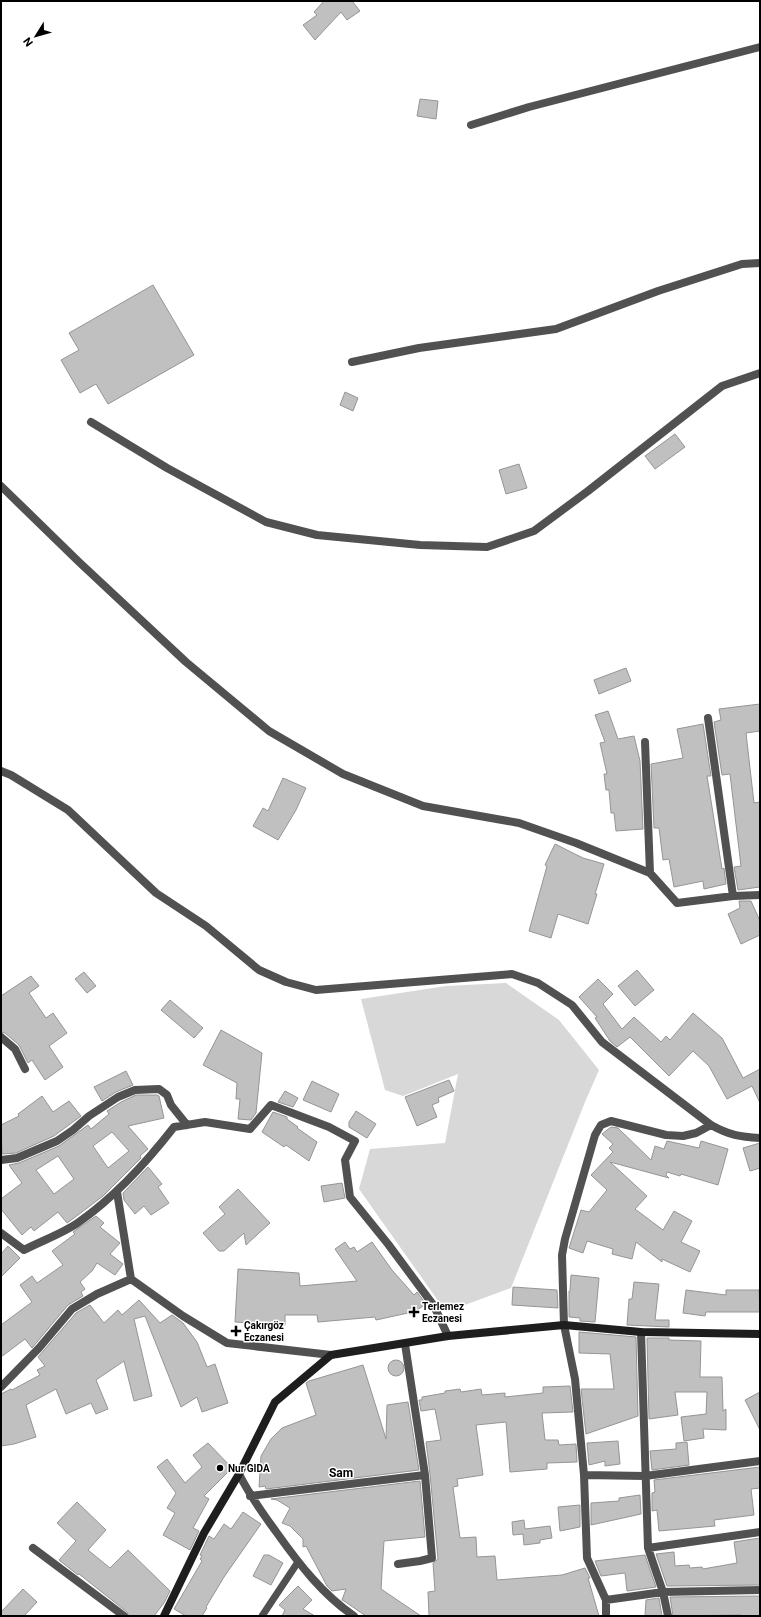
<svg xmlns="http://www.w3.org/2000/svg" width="761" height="1617" viewBox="0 0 761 1617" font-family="Roboto,sans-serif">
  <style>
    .green { fill: #d8d8d8 }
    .building { fill: #c0c0c0; stroke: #959595; fill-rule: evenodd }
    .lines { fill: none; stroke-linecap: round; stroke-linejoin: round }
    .lane { stroke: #515151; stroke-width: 7 }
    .street { stroke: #515151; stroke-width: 8 }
    .secondary { stroke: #1e1e1e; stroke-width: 8 }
    .poi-dot { fill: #000; stroke: #fff; stroke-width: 1.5 }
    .labels { text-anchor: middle; stroke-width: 3; stroke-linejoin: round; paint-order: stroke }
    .poi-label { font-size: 10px; font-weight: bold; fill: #000; stroke: #fff; text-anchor: start }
    .quarter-label { font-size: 12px; font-weight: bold; fill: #000; stroke: #fff }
  </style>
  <rect width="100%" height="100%" fill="#fff"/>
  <path class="green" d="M506 983 559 1020 599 1070 585 1102 511 1288 446 1312 359 1189 370 1149 445 1143 458 1074 403 1096 385 1090 361 999 446 986Z"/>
  <path class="building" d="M324 1H352L360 11 347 20 341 12 315 40 303 25 317 15 314 12Z
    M420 99 438 101 436 119 417 116Z
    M153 285 194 355 108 404 96 384 80 393 61 360 79 350 69 333Z
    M345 392 358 398 353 411 340 405Z
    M675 434 685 447 655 469 645 456Z
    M519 464 527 488 506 494 499 470Z
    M626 668 631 681 599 694 594 680Z
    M760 704V731L746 733 754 803 760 802V887L738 890 734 867 741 866 730 774 722 775 714 722 721 720 719 709Z
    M608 711 618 739 634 736 640 761 643 829 616 831 614 813H611L609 790H606L604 774H607L600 743 605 742 595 715Z
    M703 724 711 776H707L722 869 724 868 726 884 704 889 703 881 674 887 669 859 663 860 659 828H654L651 764 683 758 677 729Z
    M283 778 306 788 296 810 278 840 253 826 263 808 268 811Z
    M555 844 583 858 604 864 595 894H597L588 924 558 914 551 938 529 931 547 866 545 865Z
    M739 901H751L760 921V935L741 944 728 914 740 908Z
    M637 970 654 990 635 1006 618 986Z
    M84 972 96 986 87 993 75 979Z
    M31 976 39 986 29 993 46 1018 53 1013 67 1033 49 1046 63 1067 45 1080 32 1060 28 1063 19 1045 5 1033 1 1032V996Z
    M598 979 613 994 603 1004 622 1029 634 1017 661 1042 666 1036 670 1040 693 1013 722 1038 743 1078 760 1069V1103L752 1086 727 1099 709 1066 693 1051 669 1076 630 1037 617 1047 610 1041 595 1018 597 1017 579 997Z
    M170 1000 203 1028 194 1038 161 1010Z
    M221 1030 262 1053 256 1113 251 1120 238 1119 240 1099H236L237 1083 203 1065Z
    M126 1071 133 1085 116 1092 102 1101 94 1087Z
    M449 1080 454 1091 438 1098 439 1102 432 1105 437 1117 417 1126 405 1097Z
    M312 1081 339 1094 331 1112 303 1100Z
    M285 1091 298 1098 293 1107 278 1102Z
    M136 1095H157L159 1096 164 1118 128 1126 148 1149 140 1156 141 1158 103 1196 70 1221 67 1223 58 1212 34 1231 31 1227 22 1235 1 1209V1199L22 1183 9 1165 19 1163 59 1146 88 1125 91 1129 109 1114 107 1111 121 1102ZM112 1132 129 1151 108 1168 93 1146ZM58 1156 74 1179 54 1194 36 1170Z
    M42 1096 53 1112 69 1101 81 1116 54 1136 16 1153 2 1154 1 1125 19 1116 18 1114Z
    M356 1111 376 1124 367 1138 349 1127V1122Z
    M273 1112 287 1117V1119L298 1127 297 1128 317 1142 309 1161 286 1145 284 1147 262 1132Z
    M611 1127 618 1128 651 1160 655 1146 664 1149 667 1141 699 1148 701 1141 728 1149 718 1185 681 1174 680 1176 667 1172 666 1175 669 1178 610 1162 647 1196 635 1209 663 1230 674 1211 692 1221 681 1242 700 1251 690 1272 662 1259V1262L636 1242 632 1259 612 1254 613 1249 587 1241 583 1253 569 1248 581 1210 589 1212 607 1190 591 1175 613 1152 609 1148 613 1144 602 1134Z
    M760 1143V1168L750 1171 743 1148Z
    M148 1167 162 1184 158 1187 169 1203 151 1215 144 1206 135 1214 124 1200 123 1193Z
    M342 1183 345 1198 324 1202 321 1186Z
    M238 1189 270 1223 246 1245 244 1233 224 1251H219L203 1233 225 1214 219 1207Z
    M96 1216 104 1223 100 1227 120 1243 110 1254 123 1264 115 1275 97 1263 92 1271 80 1282 85 1289 81 1292 83 1296 68 1305 32 1348 25 1339 1 1357V1325L32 1302 20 1285 32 1276 37 1283 63 1265 52 1251 75 1234 73 1232Z
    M345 1242 350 1249 354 1247 357 1252 372 1242 392 1270 414 1295 417 1292 426 1304 410 1315 408 1313 376 1320 375 1317 318 1322 317 1315H285V1325L235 1322 238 1269 299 1273 300 1286 357 1281 335 1249Z
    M8 1246 20 1258 1 1277V1254Z
    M571 1275 599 1278 595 1322 580 1321V1318L569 1317V1291H570Z
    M634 1282 659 1284 655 1320H669V1327L627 1325 629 1299H632Z
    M513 1287 557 1290 558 1308 512 1305Z
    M686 1290 726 1295V1290H759L760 1312H706L705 1316 683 1313Z
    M139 1300 160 1323 172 1315 183 1323 197 1342 207 1367 215 1364 228 1403 202 1412 197 1397 181 1407 145 1316 134 1319 152 1396 134 1401 124 1361 96 1380 108 1409 96 1414 91 1403 66 1414 56 1389 26 1405 36 1437 14 1444 1 1446V1394L11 1389 12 1390 40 1375 37 1370 45 1366 38 1357 76 1313 90 1305 104 1323 118 1310 122 1315Z
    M579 1332 636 1337 638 1416 586 1434 581 1389H614L610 1354 579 1353Z
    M647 1338H669V1340L701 1341 700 1377H722L723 1411 726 1409V1430L703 1429 704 1438 684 1441 681 1417 706 1414 707 1392H675L678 1415 649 1419Z
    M388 1368a8 8 0 1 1 16 0a8 8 0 1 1-16 0Z
    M363 1365 386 1439 387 1405 408 1402 419 1470 266 1489 265 1486 259 1487 261 1456 271 1439 282 1428 316 1415 306 1383 309 1381Z
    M570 1386 573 1412 542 1413 545 1440H558L559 1445 576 1444 577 1462 547 1463V1469L510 1472 506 1422 476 1425 483 1475 457 1479 458 1486 453 1487 460 1538 476 1537 477 1557 495 1556 497 1580 562 1575 585 1568 590 1578H588L599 1616H429L428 1592 435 1591 433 1563 438 1559 430 1474 426 1442 441 1440 435 1409 421 1411 419 1400H422V1397L445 1393V1391L460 1389 461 1392 481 1389 482 1395 505 1393V1397L543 1393V1387Z
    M760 1392V1430L745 1400Z
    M618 1441 620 1464 605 1466V1461L589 1465 587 1443Z
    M687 1442 689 1465 652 1470 650 1451 676 1449V1443Z
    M208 1443 232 1468 204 1496 209 1499 193 1528 199 1531 190 1550 163 1535 175 1513 167 1508 176 1493 157 1467 167 1459 185 1483 202 1467 193 1455Z
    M760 1467V1488L751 1489 754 1515 714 1520 715 1526 659 1531 657 1510 652 1511V1493L655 1492 654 1480Z
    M420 1481 425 1537 384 1541 381 1589 421 1616H366L344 1601 342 1600 346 1589 332 1591 327 1586 306 1546 303 1547V1539L290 1526 282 1523 290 1508 277 1500 271 1499Z
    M640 1495 641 1514 591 1525V1503L619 1501V1498Z
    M77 1502 106 1530 88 1550 110 1568 128 1550 170 1591 164 1603 154 1616H129L127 1612 79 1574 78 1575 59 1560 76 1541 57 1523Z
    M580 1505V1527L560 1531 558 1507Z
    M243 1512 261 1524 224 1577 206 1607 207 1608 202 1616H186L174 1609 202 1561 200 1559 202 1556 200 1555 209 1536 214 1539 224 1524 231 1529Z
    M524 1520 525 1529 550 1526 552 1538 540 1540V1543L524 1545 523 1534 513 1535 512 1522Z
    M760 1538V1585L667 1586 656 1554 674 1552 675 1566 689 1565 690 1568 702 1567 703 1569 737 1563 734 1542Z
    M264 1555H269L283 1563 271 1585 253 1576Z
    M645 1555 656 1587 627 1591 625 1573 601 1576 595 1561Z
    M298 1586 312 1600 303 1609 315 1616H282L285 1610 279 1605Z
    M23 1589 37 1602 24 1616H1V1612Z
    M760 1596V1616H741V1615L673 1616 670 1597Z
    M659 1598 662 1616H645L646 1600Z"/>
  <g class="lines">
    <path class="lane" d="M262 1616 298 1562"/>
    <path class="street" d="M471 125 529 107 760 47
      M352 362 419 348 556 329 658 291 742 264 760 263
      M91 422 167 468 266 522 317 535 420 545 487 547 534 531 588 491 722 386 760 373
      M1 486 79 562 186 662 269 731 343 774 423 806 519 823 576 843 650 873 677 903 733 896 760 895
      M708 718 733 896
      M645 742 650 873
      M1 771 11 775 68 810 156 893 206 926 259 970 286 982 316 990 512 974 538 983 572 1005 602 1042 711 1125C729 1135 740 1137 760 1138
      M1 1037 15 1049 25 1069
      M711 1125 696 1133 683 1136 666 1135 611 1121 601 1125 595 1135 565 1239 562 1255 564 1325 575 1379 584 1475 587 1558 606 1600 663 1592 760 1590
      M1 1160 17 1158 57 1141 73 1130 89 1116 118 1097 135 1090 159 1089 167 1095 171 1105 187 1125
      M117 1192 131 1279 183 1316 227 1343 331 1355
      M1 1233 24 1250C41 1241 64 1233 79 1222 116 1196 146 1163 174 1127L205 1122 250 1129 271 1105 329 1127 355 1141 345 1160 350 1197 388 1244 434 1306 448 1336
      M641 1332 648 1548 663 1592 668 1616
      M1 1387 39 1348 72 1309 97 1294 131 1279
      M239 1474C250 1496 263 1514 277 1533 299 1564 323 1595 354 1616
      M584 1475 645 1476 760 1461
      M250 1496 425 1475
      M33 1548 124 1616
      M648 1548 760 1532
      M398 1564 420 1561 432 1558 425 1475 405 1344
      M606 1616V1600"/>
    <path class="secondary" d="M164 1616 204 1533 239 1474 275 1402 331 1355 448 1336 564 1325 641 1332 760 1334"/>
  </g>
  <g class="poi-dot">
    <path d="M412 1306h4v4h4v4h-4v4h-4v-4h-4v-4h4z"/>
    <path d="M234 1325h4v4h4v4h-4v4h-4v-4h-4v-4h4z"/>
    <circle cx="220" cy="1468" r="4"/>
  </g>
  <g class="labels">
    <g class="poi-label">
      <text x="422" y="1310">Terlemez<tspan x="422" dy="12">Eczanesi</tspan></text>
      <text x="244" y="1329">Çakırgöz<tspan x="244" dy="12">Eczanesi</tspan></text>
      <text x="228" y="1472">Nur GIDA</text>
    </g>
    <g class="quarter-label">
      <text x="341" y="1477">Sam</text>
    </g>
  </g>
  <rect width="761" height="1617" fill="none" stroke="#000000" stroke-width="4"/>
  <g transform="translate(36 36) rotate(233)" stroke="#ffffff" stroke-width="3" paint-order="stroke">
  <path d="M0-3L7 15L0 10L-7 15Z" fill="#000000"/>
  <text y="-6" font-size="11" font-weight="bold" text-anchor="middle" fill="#000000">N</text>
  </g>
</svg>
